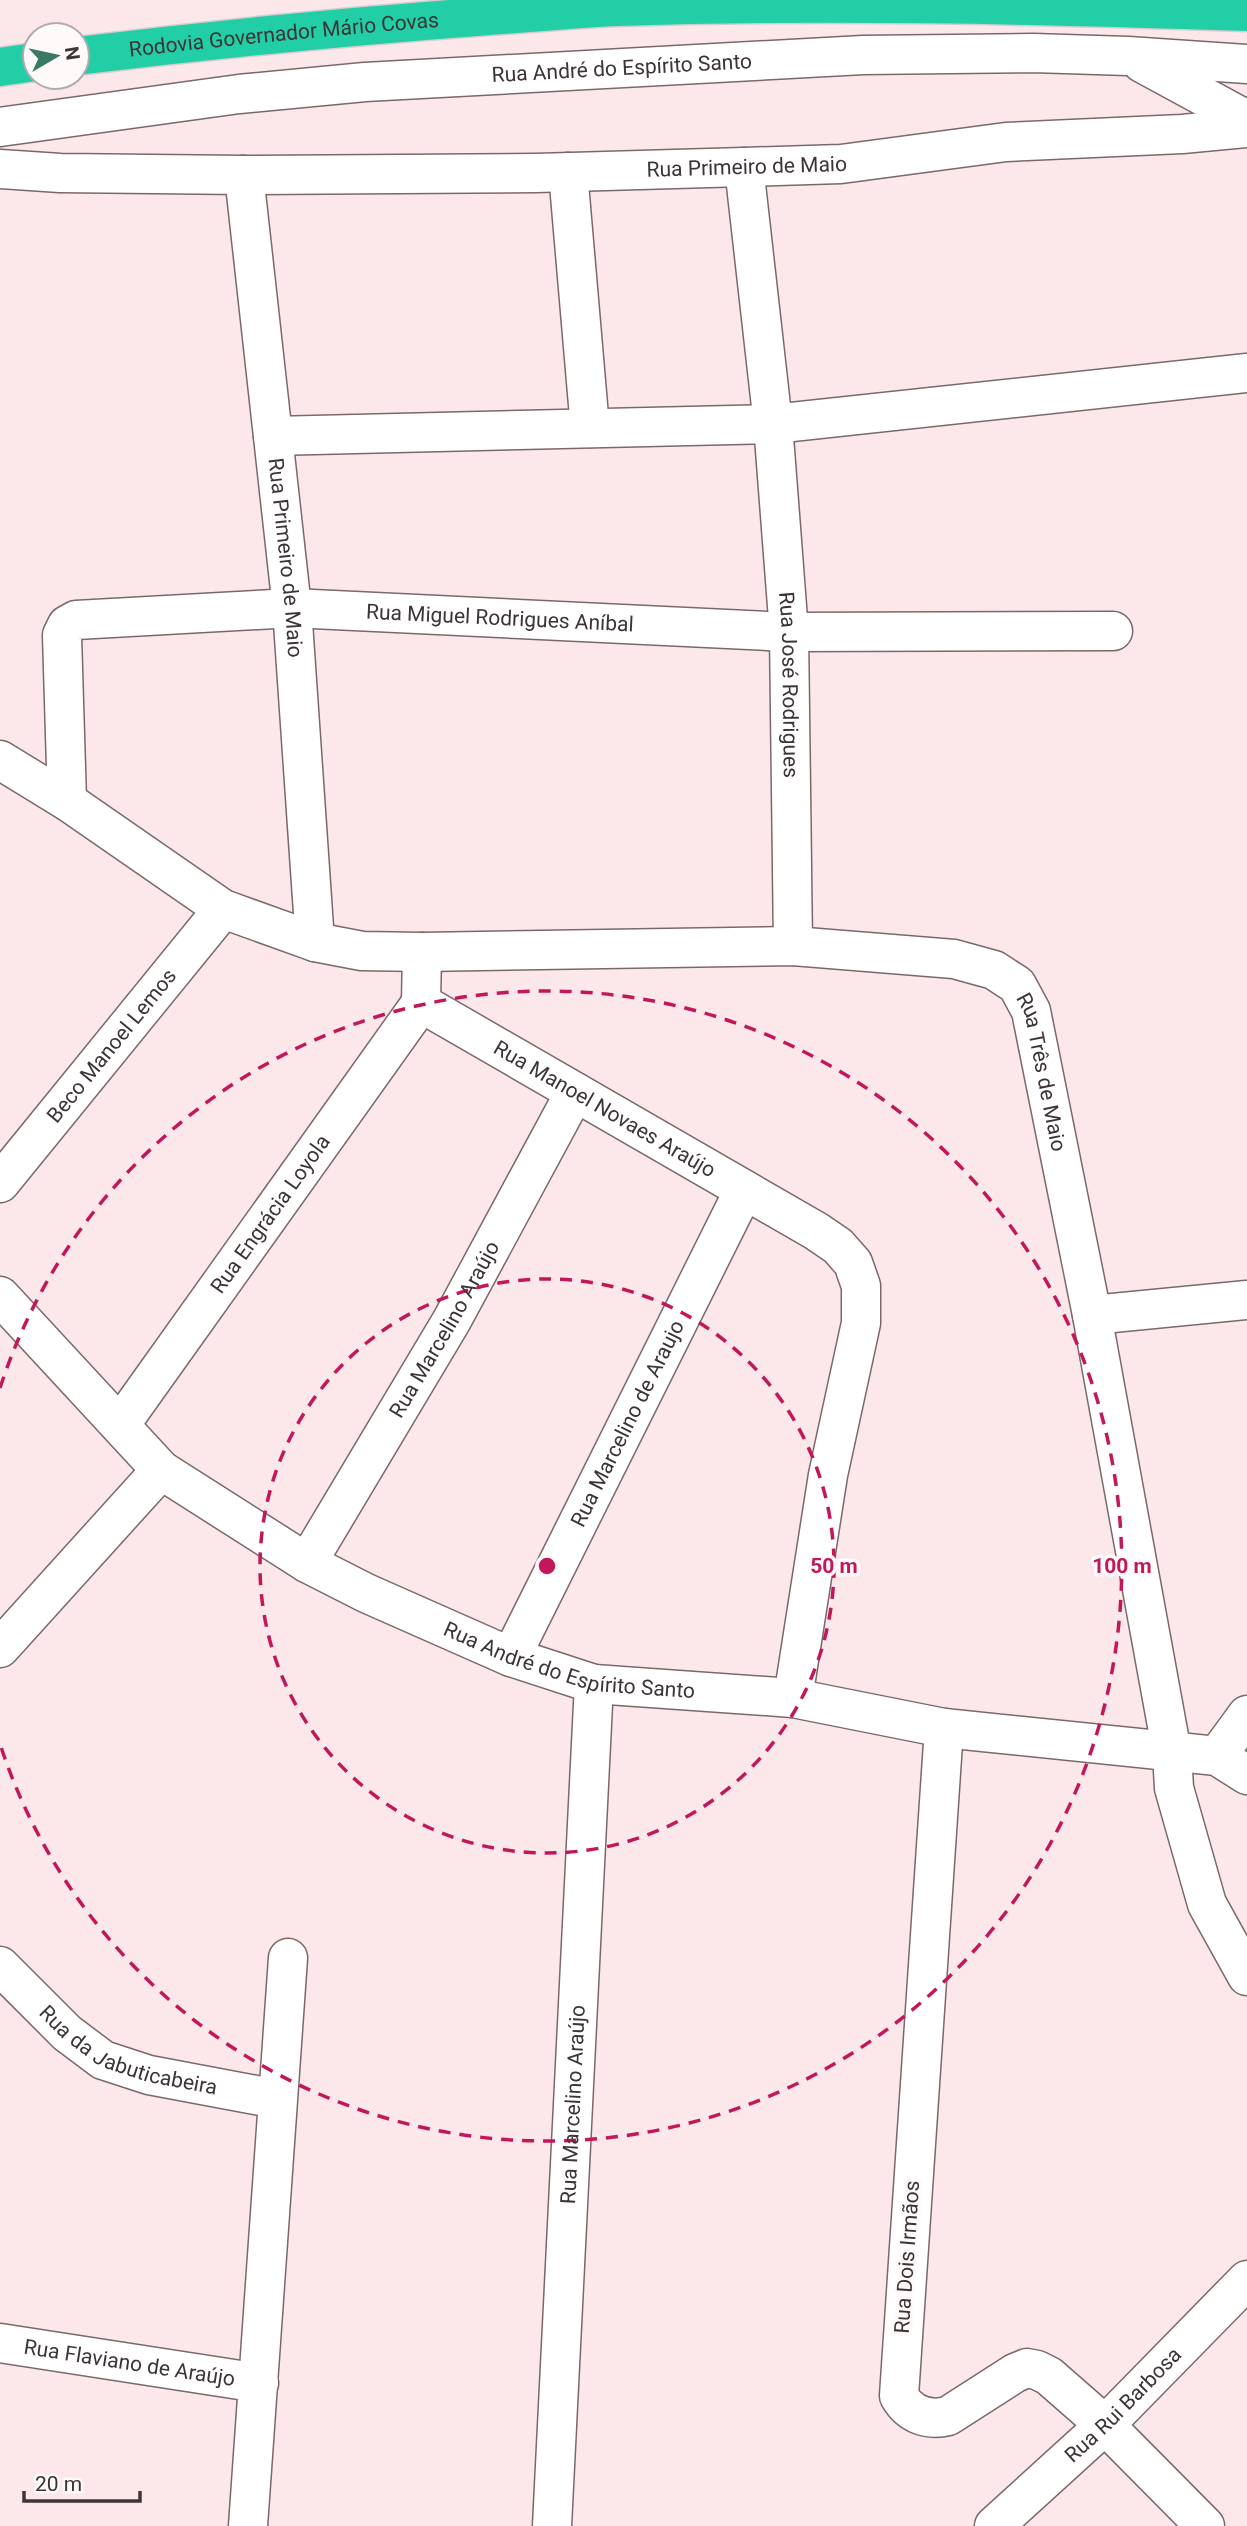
<svg xmlns="http://www.w3.org/2000/svg" width="1247" height="2526" viewBox="0 0 1247 2526" font-family="Roboto,sans-serif">
  <style>
    .lines { fill: none; stroke-linecap: round; stroke-linejoin: round }
    .minor-casing { stroke: #7a686b; stroke-width: 41 }
    .highway-casing { stroke: #d0cecf; stroke-width: 41 }
    .minor { stroke: #fff; stroke-width: 38 }
    .highway { stroke: #22cea6; stroke-width: 38 }
    .ring { fill: none; stroke: #c2185b; stroke-width: 3.5; stroke-dasharray: 12 9 }
    .labels { text-anchor: middle; stroke-width: 7; stroke-linejoin: round; paint-order: stroke }
    .street-label { font-size: 21px; fill: #3c3436; stroke: #fefafa }
    .centre { fill: #c2185b; stroke: #fefafa; stroke-width: 3.5 }
    .ring-label { font-size: 21px; text-anchor: middle; font-weight: bold; fill: #c2185b; stroke: #fefafa; stroke-width: 7; stroke-linejoin: round; paint-order: stroke }
  </style>
  <rect width="100%" height="100%" fill="#fce8eb"/>
  <g class="lines">
    <g class="minor-casing">
      <g id="minor">
        <path d="M1142 63 1247 120"/>
        <path id="s1" d="M0 127 239 94 365 82 863 55 1033 53 1128 56 1247 64"/>
        <path id="s2" d="M744 167 773 424 789 632 793 946"/>
        <path id="s3" d="M0 169 60 173 244 175 536 173 744 167 841 164 1006 142 1182 134 1247 128"/>
        <path d="M568 172 590 428"/>
        <path id="s4" d="M244 175 292 608 315 942"/>
        <path d="M273 436 773 424 1247 373"/>
        <path id="s5" d="M0 760 67 801 223 909 315 942 362 951 422 952 421 1003 816 1231 838 1246 853 1263 861 1286V1323L828 1475 793 1698"/>
        <path id="s6" d="M67 801 62 635 67 625 76 620 292 608 789 632 1113 631"/>
        <path id="s7" d="M422 952 793 946 954 959 994 970 1017 985 1031 1011 1092 1315 1172 1753 1174 1788 1207 1904 1247 1976"/>
        <path id="s8" d="M0 1183 223 909"/>
        <path id="s9" d="M0 1296 161 1470 307 1563 366 1593 511 1657 594 1684 793 1698 944 1728 1217 1756 1247 1775"/>
        <path d="M1092 1315 1247 1300"/>
        <path id="s10" d="M120 1425 421 1003"/>
        <path id="s11" d="M307 1563 452 1320 575 1092"/>
        <path d="M0 1648 161 1470"/>
        <path id="s12" d="M511 1657 744 1190"/>
        <path d="M944 1728 899 2396C910 2415 928 2421 948 2416L1015 2373 1027 2368 1037 2370 1049 2376 1105 2425 1205 2526"/>
        <path d="M1217 1756 1247 1715"/>
        <path id="s13" d="M0 1966 67 2033 103 2060 149 2075 277 2099"/>
        <path id="s14" d="M0 2343 259 2383"/>
        <path d="M248 2526 288 1958"/>
        <path id="s15" d="M552 2526 594 1684"/>
        <path id="s16" d="M994 2526 1105 2425 1247 2280"/>
      </g>
    </g>
    <g class="highway-casing">
      <g id="highway">
        <path id="s17" d="M77 56C210 40 342 27 476 17 523 14 570 9 617 7 826 0 1037 5 1247 12"/>
        <path d="M0 67 35 62"/>
      </g>
    </g>
    <use href="#minor" class="minor"/>
    <use href="#highway" class="highway"/>
  </g>
  <g class="ring">
    <circle cx="547" cy="1566" r="287"/>
    <path d="M0 1388A575 575 0 1 1 0 1744"/>
  </g>
  <g class="labels">
    <g class="street-label">
      <text dy="7" stroke="none"><textPath href="#s17" startOffset="208">Rodovia Governador Mário Covas</textPath></text>
      <text dy="7" stroke="none"><textPath href="#s1" startOffset="625">Rua André do Espírito Santo</textPath></text>
      <text dy="7" stroke="none"><textPath href="#s3" startOffset="747">Rua Primeiro de Maio</textPath></text>
      <text dy="7" stroke="none"><textPath href="#s4" startOffset="385">Rua Primeiro de Maio</textPath></text>
      <text dy="7" stroke="none"><textPath href="#s6" startOffset="612">Rua Miguel Rodrigues Aníbal</textPath></text>
      <text dy="7" stroke="none"><textPath href="#s2" startOffset="520">Rua José Rodrigues</textPath></text>
      <text dy="7" stroke="none"><textPath href="#s8" startOffset="177">Beco Manoel Lemos</textPath></text>
      <text dy="7" stroke="none"><textPath href="#s7" startOffset="693">Rua Três de Maio</textPath></text>
      <text dy="7" stroke="none"><textPath href="#s5" startOffset="737">Rua Manoel Novaes Araújo</textPath></text>
      <text dy="7" stroke="none"><textPath href="#s10" startOffset="259">Rua Engrácia Loyola</textPath></text>
      <text dy="7" stroke="none"><textPath href="#s11" startOffset="271">Rua Marcelino Araújo</textPath></text>
      <text dy="7" stroke="none"><textPath href="#s12" startOffset="261">Rua Marcelino de Araujo</textPath></text>
      <text dy="7" stroke="none"><textPath href="#s9" startOffset="693">Rua André do Espírito Santo</textPath></text>
      <text dy="7" stroke="none"><textPath href="#s13" startOffset="159">Rua da Jabuticabeira</textPath></text>
      <text dy="7" stroke="none"><textPath href="#s15" startOffset="422">Rua Marcelino Araújo</textPath></text>
      <text transform="translate(907 2257) rotate(-86)" y="7">Rua Dois Irmãos</text>
      <text dy="7" stroke="none"><textPath href="#s14" startOffset="131">Rua Flaviano de Araújo</textPath></text>
      <text dy="7" stroke="none"><textPath href="#s16" startOffset="177">Rua Rui Barbosa</textPath></text>
    </g>
  </g>
  <circle cx="547" cy="1566" r="10" class="centre"/>
  <g class="ring-label">
    <text x="834" y="1573">50 m</text>
    <text x="1122" y="1573">100 m</text>
  </g>
  <g transform="translate(56 56) rotate(81)"><circle r="33" fill="#fefafa" stroke="#b0abac" stroke-width="2"/>
  <path d="M0-5L12 26L0 18L-12 26Z" fill="#3a7966"/>
  <text y="-10" font-size="19" font-weight="bold" text-anchor="middle" fill="#3c3436">N</text>
  </g>
  <path d="M24 2491v10h116v-10" fill="none" stroke="#3c3436" stroke-width="3.5"/>
  <text x="35" y="2491" font-size="21" fill="#3c3436" stroke="#fefafa" stroke-width="5" paint-order="stroke">20 m</text>
</svg>
